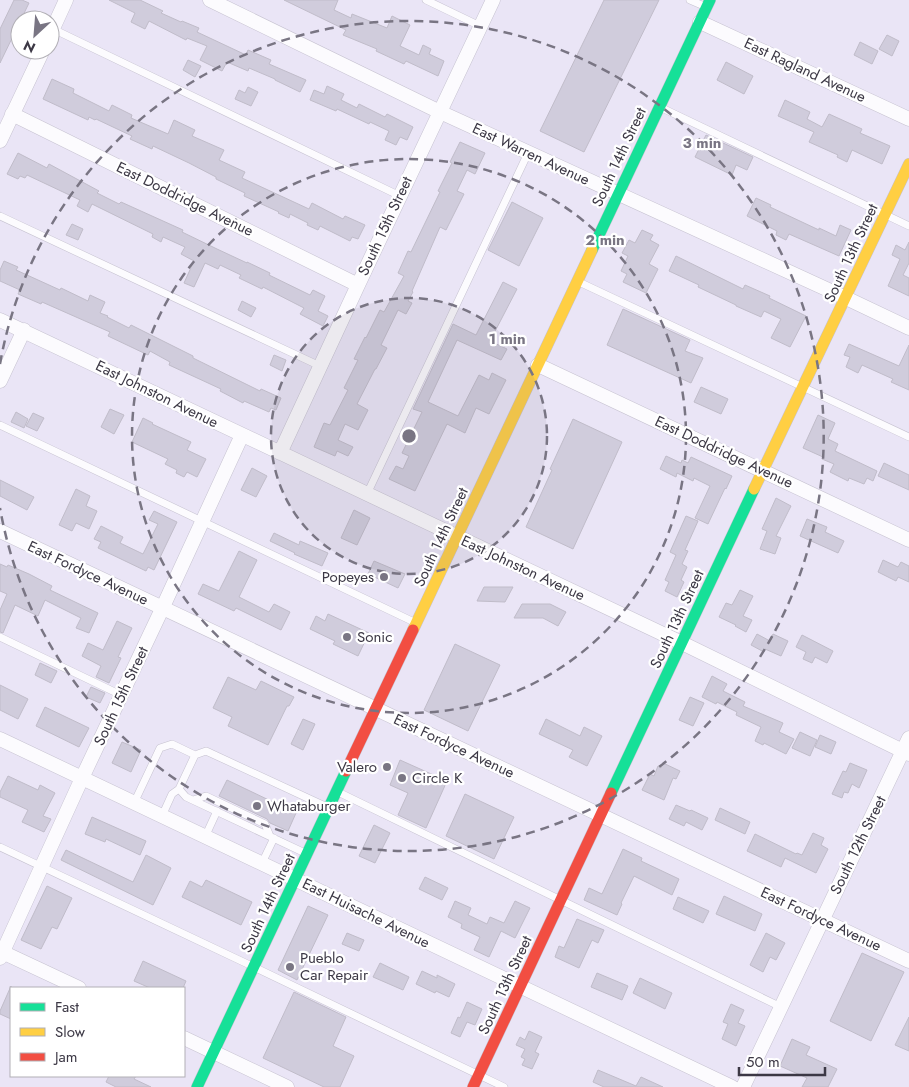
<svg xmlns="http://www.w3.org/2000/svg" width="909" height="1087" font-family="Jost,sans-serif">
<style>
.building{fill:#d0ccdc;stroke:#c0bcc9}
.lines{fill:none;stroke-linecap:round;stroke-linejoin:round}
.lane-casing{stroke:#c6c2d0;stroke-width:8}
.street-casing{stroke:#c6c2d0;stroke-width:15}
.fast-casing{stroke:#c6c2d0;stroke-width:12}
.slow-casing{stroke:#c6c2d0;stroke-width:12}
.jam-casing{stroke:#c6c2d0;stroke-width:12}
.lane{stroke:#fcfbfe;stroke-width:7}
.street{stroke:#fcfbfe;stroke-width:14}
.fast{stroke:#16e098;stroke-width:11}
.slow{stroke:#ffcf43;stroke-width:11}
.jam{stroke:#f24e42;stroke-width:11}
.ring{fill:none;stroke:#797583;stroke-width:2.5;stroke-dasharray:9 6}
.poi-dot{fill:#797583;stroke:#fff;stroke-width:2}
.labels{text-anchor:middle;stroke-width:4.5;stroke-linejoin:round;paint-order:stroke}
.street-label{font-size:15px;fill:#3c3845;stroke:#fff}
.poi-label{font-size:15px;fill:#3c3845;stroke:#fff;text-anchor:start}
.centre{fill:#797583;stroke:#fff;stroke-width:2.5}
.ring-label{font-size:15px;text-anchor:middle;font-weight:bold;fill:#797583;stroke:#fff;stroke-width:4.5;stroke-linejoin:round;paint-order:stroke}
</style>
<rect width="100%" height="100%" fill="#eae5f6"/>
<path class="building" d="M14 0H22L29 3 0 63V29Z
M109 0H140L163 11 161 13 181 22 182 21 199 28 197 32 246 55 248 50 271 60 269 64 306 80 300 92 275 80V79L249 68 248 71 227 62 222 71 200 60 207 46 187 38 186 40 149 21 145 29 131 22 135 13Z
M284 0H338L334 10 351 18 352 14 387 28 392 16 410 25 400 46 419 55 423 45 431 49 429 54 444 61 438 76 406 61 404 64 376 51 377 49 343 35 346 30Z
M604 0H659L584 152 540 131Z
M887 35 899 41 892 56 879 49Z
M860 42 878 51 872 64 854 55Z
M188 60 201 66 195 77 183 70Z
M726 62 753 76 744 94 717 80Z
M52 79 74 89 73 93 109 111 112 105 132 115 131 118 168 134 174 120 195 130 192 136 224 150 219 160 245 172 242 178 309 209 312 203 343 219 345 216 365 225 358 239 352 237 350 241 320 226 318 230 307 225 308 223 290 214 289 218 278 213 279 212 244 196 245 193 216 179V177L189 163 153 146 152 149 130 139 132 136 96 119 95 120 89 117 88 120 43 99Z
M327 86 344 94 341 100 357 108 359 104 385 117 387 114 413 127 407 140 400 137 396 145 385 140 389 131 370 122 369 124 337 109 336 111 310 100 314 90 324 94Z
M248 87 258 92 251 106 235 99 239 90 245 93Z
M785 100 810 112 807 119 822 127 829 114 862 129 860 133 890 146 882 164 852 150 847 162 837 157 838 155 809 142 814 132 778 116Z
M706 135 753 157 747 170 736 165 732 175 695 157Z
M460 142 485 153 475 174 467 170 457 191 464 194 446 230 440 227 412 291 413 292 408 301 412 303 406 314 398 310 381 345 387 348 376 369H375L357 404 368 410 358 430 345 424 338 440 353 447 348 456 337 451 335 456 314 447 324 423 330 425 348 390 344 388 358 360 354 359 365 337 366 338 380 310 384 312 404 276 398 273 408 251 411 252 440 192 438 191 452 163 450 162Z
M18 153 47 168 49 164 99 191 97 193 119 204 121 202 183 230 182 232 217 249 247 263V262L270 273 269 275 310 295 313 290 325 296 318 311 328 316 323 326 300 314 304 308 263 287 262 289 239 278 241 275 220 265 218 269 205 263 194 287 184 283 194 261 181 254 185 247 163 237 161 242 152 237 153 234 92 204 88 212 77 206 80 200 27 175 25 178 20 176 18 179 7 174Z
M756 198 771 205 770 207 819 230V228L836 236 840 225 851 230 839 256 789 234 786 240 776 235 777 231 747 216Z
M512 202 543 218 519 266 488 250Z
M72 224 83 229 78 240 66 235Z
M642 230 653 235 650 240 659 245 649 264 658 269 646 293 623 282 627 274 621 271 628 256 622 253 629 240 635 243Z
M909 242V263L903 275 909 278V296L888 286 900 259 892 255 896 245 905 250Z
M676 256 743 289 745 285 770 296 769 298 806 316 790 347 771 338 781 319 764 311 761 317 736 306V305L698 287 699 285 669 271Z
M4 261 18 267 16 270 60 290 61 288 88 301 90 295 105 302 100 313 108 316 107 317 129 328 131 325 193 356V358L260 391 261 389 281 398 276 410 271 408 269 412 244 401 243 403 220 391 221 389 169 365 170 362 150 351 148 355 108 336 110 332 42 302 41 304 18 294 20 290 0 281V270Z
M503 282 517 289 490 341 507 349 501 360 457 340 428 402 458 416 479 375 489 380 492 373 506 380 489 414 476 408 465 433 447 424 415 491 389 479 396 466 403 469 409 456 402 453 422 412 413 409 453 324 476 335Z
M242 301 256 308 251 317 238 310Z
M623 309 690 340 685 351 703 358 691 383 607 345Z
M849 344 899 366 909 345V390L891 382 893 379 862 365 858 373 846 367 850 357 844 355Z
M274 355 286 360 282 371 270 365Z
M701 387 728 399 721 414 694 402Z
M110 409 124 415 114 434 101 427Z
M16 412 28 419 24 428 11 422Z
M33 413 44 418 37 431 26 426Z
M818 415 835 423 828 439 838 444 835 451 877 471 873 481 867 478 864 484 849 478 848 481 830 472 834 464 822 459 823 457 803 448Z
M143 418 153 423 152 424 191 442 187 450 206 459 197 477 187 472 184 477 176 473 177 470 165 464 168 459 132 442Z
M573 419 622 442 573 549 526 527 552 470 550 469Z
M666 456 681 463 682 460 688 463 691 457 732 476 726 489 725 488 708 524 695 518 710 486 694 478 693 481 677 473 676 477 660 469Z
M884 463 909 475V490L878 476Z
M252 468 267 476 256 497 241 490Z
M0 480 34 497 27 510 0 496Z
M76 489 90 496 86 506 97 511 89 529 76 523 72 531 59 525Z
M776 498 791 506 776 536 781 538 775 554 760 549 767 531 762 529Z
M354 510 370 518 357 545 341 538Z
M154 511 177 522 154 570 148 567 146 571 98 548 101 542 94 539 101 526 123 537 120 543 143 554 158 524 149 520Z
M686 516 698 521 685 550 688 551 682 564 687 567 681 580 684 582 677 597 665 591 669 582 665 580 676 555 670 552Z
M807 519 827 527 825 532 844 541 838 553 800 536Z
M274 533 299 545 300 541 328 553 322 566 294 554 295 553 270 541Z
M239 551 257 560 239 597 269 612 274 604 290 612 281 630 236 608 234 611 198 594 203 584 219 591Z
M883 560 898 567 901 562 909 566V582L898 577 896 581 878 572Z
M374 561 405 574 398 588 368 574Z
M0 564 7 567 8 565 29 574 52 586 50 590 98 613 89 633 76 628 81 618 45 600 38 616 15 605 3 633 0 632V610L7 594 0 591Z
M484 587H513L505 602 477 601Z
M740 590 753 596 743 616 752 620 746 632 735 626 736 625 719 617 726 603 732 605Z
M522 604H550L566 612 558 626 543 618H514Z
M328 614 369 633 358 656 333 644 335 641 310 629 316 616 325 621Z
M117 621 132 628 118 657 121 658 109 683 96 677 101 666 82 656 88 643 103 650Z
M757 634 770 641 773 634 788 641 781 656 765 649 764 652 751 645Z
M802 635 833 651 827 663 815 657 812 663 803 659 806 652 796 647Z
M455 644 500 665 468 731 424 710Z
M40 663 57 671 51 683 35 675Z
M712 676 727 684 723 691 745 702 743 706 783 723 779 732 794 739 786 754 764 743 763 745 755 741 761 727 736 715 737 712 717 702 716 704 702 697Z
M228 677 256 690 261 681 294 697 289 706H287L268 745 228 726 232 717 213 708Z
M0 685 28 699 18 719 0 710Z
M91 687 105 693 100 703 86 697Z
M690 697 704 703 693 726 679 720Z
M45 707 89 728 79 747 36 726Z
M303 719 315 724 303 750 291 744Z
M546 719 580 736 584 727 602 736 587 766 569 757 573 750 539 734Z
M800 732 817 740 810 756 792 748Z
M820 735 836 742 831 754 815 747Z
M122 742 141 750 131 772 112 763Z
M400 760 447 781 426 828 398 815 408 793 390 785Z
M663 763 680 771 676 779 673 778 664 800 642 790 650 774 654 776 658 766 661 768Z
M850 763 867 770 859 788 852 784 848 793 844 792 842 798 832 794 843 771 846 772Z
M8 776 38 790 40 785 55 793 43 816 51 819 44 832 22 822 28 810 0 797V792Z
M227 780 296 813 288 831 270 823 267 819 219 796Z
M465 794 514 817 494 859 446 836Z
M676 805 690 811 691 810 708 818 702 830 686 822 684 826 669 819Z
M720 808 750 822 745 834 715 820Z
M92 817 146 841 140 855 106 839 105 842 85 834Z
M374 825 390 833 375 863 359 856Z
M813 833 824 838 821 845 828 849 816 873 785 858 781 867 747 851 755 834 796 854 797 853 802 855Z
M623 849 642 858 641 861 679 879 672 895 634 876 621 903 622 904 617 915 584 900 589 888 602 894Z
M66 850 133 882 146 855 171 868 153 905 61 860Z
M425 877 448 888 442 900 419 889Z
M206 880 252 902 241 925 182 897 190 881 202 887Z
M47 886 72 898 57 929 52 927 41 949 21 940Z
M724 896 762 914 755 931 716 914Z
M678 897 709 911 703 923 673 909Z
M455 901 471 908 468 915 487 924 490 917 504 923 515 901 530 908 515 938 501 931 489 957 474 950 480 937 461 928 462 924 448 917Z
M308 906 328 915 297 980 278 970Z
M577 919 604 930 598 943 592 940 579 968 555 957 559 946 564 948Z
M347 933 364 940 359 951 342 944Z
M766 933 785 943 776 960 770 957 763 972 750 965Z
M862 953 904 972 871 1041 830 1021Z
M143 961 186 981 183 988H150L134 981Z
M380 963 409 977 403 990 373 977Z
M422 971 437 978V975L455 984 449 997 436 991 435 993 416 984Z
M597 973 628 986 622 1000 591 987Z
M640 978 672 993 665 1009 633 993Z
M11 986V1019L0 1014V1011Z
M294 992 346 1017 333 1046 354 1056 340 1087H324L263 1058Z
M467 1002 482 1009 475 1025 467 1022 460 1037 451 1033 458 1017 460 1018Z
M731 1004 744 1010 738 1023 745 1026 736 1046 722 1039 728 1024 723 1022Z
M909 1017V1051L895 1045Z
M529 1031 542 1037 535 1052 539 1054 532 1069 522 1065 525 1059 521 1057 525 1049 516 1045 520 1037 525 1040Z
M792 1039 810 1047 806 1055 837 1069 828 1087H802L807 1078 780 1066Z
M598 1070 636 1086 641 1077 663 1087H604L593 1082Z
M109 1076H136L134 1079 151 1087H116L106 1082Z"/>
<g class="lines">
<defs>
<path id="lane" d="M426 0 480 26
M690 0 704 6
M53 29 400 196
M662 108 909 226
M0 216 320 366
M579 282 909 437
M0 425 414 622
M367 494 528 153
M0 637 121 695
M338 792 781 1007
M193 800 206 796 265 824 270 836
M134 803 160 748 172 744 195 755
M162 816 172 794 179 789
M205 837 217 811
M0 847 254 967 504 1087
M305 853 186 797 179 789 195 755 206 751 327 807
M262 863 274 838"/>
<path id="street" d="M210 0 440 112 846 298 909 328
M700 22 909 119
M50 35 66 0
M12 114 358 285
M0 141 43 50
M0 320 682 643 909 754
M538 365 909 540
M0 381 24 330
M280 453 358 285 493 0
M0 531 909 961
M0 739 732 1087
M0 951 79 988
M0 958 82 778 162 609 242 435
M184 1038 287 1087
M743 1087 909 738"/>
<path id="fast" d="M592 250 710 0
M611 793 754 489
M197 1087 346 771"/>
<path id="slow" d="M754 489 909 164
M413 630 592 250"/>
<path id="jam" d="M346 771 413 630
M473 1087 611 793"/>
</defs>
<use href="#lane" class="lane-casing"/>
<use href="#street" class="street-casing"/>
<use href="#fast" class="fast-casing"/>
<use href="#slow" class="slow-casing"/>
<use href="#jam" class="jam-casing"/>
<use href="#lane" class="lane"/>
<use href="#street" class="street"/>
<use href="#fast" class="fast"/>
<use href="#slow" class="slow"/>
<use href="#jam" class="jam"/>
</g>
<circle cx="409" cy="436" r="138" fill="#797583" fill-opacity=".12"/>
<g class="ring">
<circle cx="409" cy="436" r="138"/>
<circle cx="409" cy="436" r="277"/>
<path d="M0 364A415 415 0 1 1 0 508"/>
</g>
<g class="poi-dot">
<circle cx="384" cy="577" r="5"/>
<circle cx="347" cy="637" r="5"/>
<circle cx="387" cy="767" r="5"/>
<circle cx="402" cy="778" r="5"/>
<circle cx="257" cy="806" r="5"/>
<circle cx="290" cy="967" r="5"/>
</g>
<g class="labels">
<g class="street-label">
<text transform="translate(805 70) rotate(25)" y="5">East Ragland Avenue</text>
<text transform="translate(531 154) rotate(25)" y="5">East Warren Avenue</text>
<text transform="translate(619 157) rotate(-65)" y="5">South 14th Street</text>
<text transform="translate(185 199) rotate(26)" y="5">East Doddridge Avenue</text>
<text transform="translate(385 226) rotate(-65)" y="5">South 15th Street</text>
<text transform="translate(851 253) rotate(-65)" y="5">South 13th Street</text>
<text transform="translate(157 394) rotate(26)" y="5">East Johnston Avenue</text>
<text transform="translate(724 452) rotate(25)" y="5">East Doddridge Avenue</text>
<text transform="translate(441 537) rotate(-65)" y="5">South 14th Street</text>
<text transform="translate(523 568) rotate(25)" y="5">East Johnston Avenue</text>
<text transform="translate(88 573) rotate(25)" y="5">East Fordyce Avenue</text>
<text transform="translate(677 619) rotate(-65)" y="5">South 13th Street</text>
<text transform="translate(121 696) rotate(-65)" y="5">South 15th Street</text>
<text transform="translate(454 746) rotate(25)" y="5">East Fordyce Avenue</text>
<text transform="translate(858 845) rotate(-64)" y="5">South 12th Street</text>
<text transform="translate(268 903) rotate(-65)" y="5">South 14th Street</text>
<text transform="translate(366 913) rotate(26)" y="5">East Huisache Avenue</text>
<text transform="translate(821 919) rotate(25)" y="5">East Fordyce Avenue</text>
<text transform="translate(505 985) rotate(-65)" y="5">South 13th Street</text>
</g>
<g class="poi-label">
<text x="374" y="582" text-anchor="end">Popeyes</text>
<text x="357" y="642">Sonic</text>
<text x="377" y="772" text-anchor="end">Valero</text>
<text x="412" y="783">Circle K</text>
<text x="267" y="811">Whataburger</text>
<text x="300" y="963">Pueblo<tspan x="300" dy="17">Car Repair</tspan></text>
</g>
</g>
<circle cx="409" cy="436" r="8" class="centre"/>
<g class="ring-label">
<text x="702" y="148">3 min</text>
<text x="605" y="245">2 min</text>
<text x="507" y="344">1 min</text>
</g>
<rect x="10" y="987" width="175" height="90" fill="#ffffff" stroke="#b1afb5"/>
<rect x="20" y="1003" width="25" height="8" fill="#16e098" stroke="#b1afb5"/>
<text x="55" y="1012" font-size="15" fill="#3c3845">Fast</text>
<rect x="20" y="1028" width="25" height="8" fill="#ffcf43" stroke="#b1afb5"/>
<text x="55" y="1037" font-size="15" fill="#3c3845">Slow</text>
<rect x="20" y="1053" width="25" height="8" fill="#f24e42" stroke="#b1afb5"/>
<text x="55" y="1062" font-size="15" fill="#3c3845">Jam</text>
<g transform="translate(35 35) rotate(206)"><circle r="24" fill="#ffffff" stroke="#b1afb5"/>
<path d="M0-4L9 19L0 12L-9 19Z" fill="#797583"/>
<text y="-8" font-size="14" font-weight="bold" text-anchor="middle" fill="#3c3845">N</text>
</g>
<path d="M739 1067v8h86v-8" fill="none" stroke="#3c3845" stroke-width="2.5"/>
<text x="746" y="1067" font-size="15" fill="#3c3845" stroke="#ffffff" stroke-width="4" paint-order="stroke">50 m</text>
</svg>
